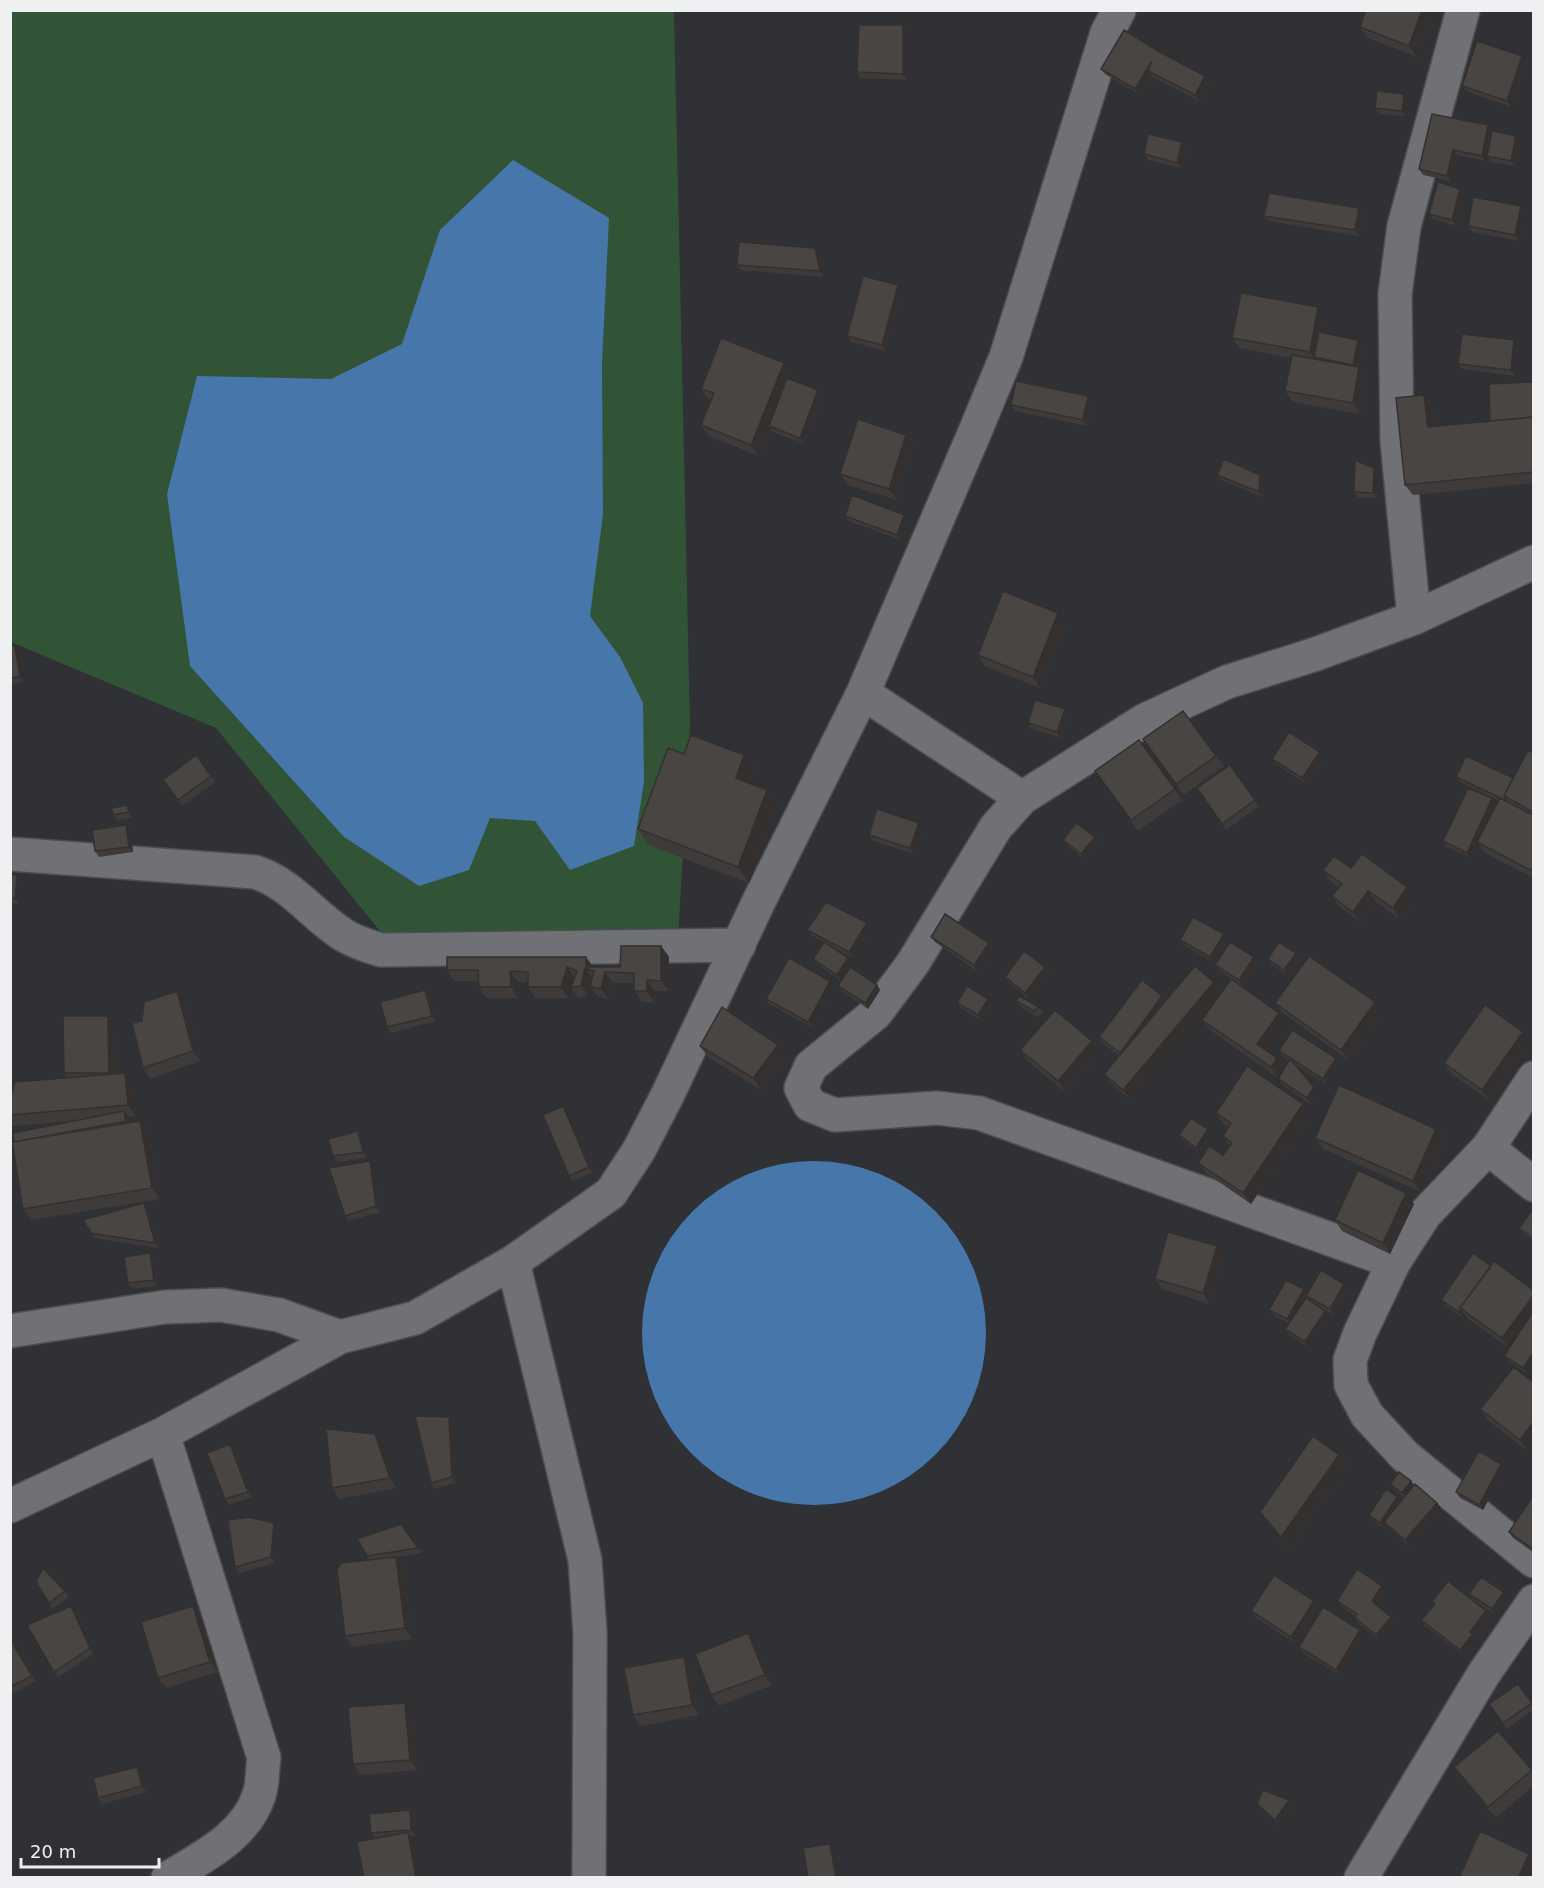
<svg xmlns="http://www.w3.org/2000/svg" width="1544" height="1888" font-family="'DejaVu Sans',sans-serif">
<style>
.green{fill:#315437}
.water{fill:#4676aa}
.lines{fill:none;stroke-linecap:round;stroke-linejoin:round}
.street-casing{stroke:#4c4d4f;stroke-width:36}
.street{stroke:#6f7175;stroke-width:33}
.wall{fill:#3f3b3a}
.shaded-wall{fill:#33302f}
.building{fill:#494543;stroke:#33302f;stroke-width:1.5}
</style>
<rect width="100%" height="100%" fill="#303135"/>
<path class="green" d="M10 11H674L690 725 678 939 392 946 216 728 11 642Z"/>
<path class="water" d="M513 160 609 218 602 364 603 514 590 616 620 657 643 703 644 782 634 846 570 870 535 821 490 818 469 870 419 886 344 837 190 666 167 494 197 376 331 379 402 344 440 230Z
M642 1333a172 172 0 1 1 344 0a172 172 0 1 1-344 0Z"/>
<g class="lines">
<defs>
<path id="street" d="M1414 618 1397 441 1395 294 1404 226 1463 10
M863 693 1022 798
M10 854 255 872C290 883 313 915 342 934 354 942 368 946 381 950L739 945
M1534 1078 1488 1148 1425 1214 1394 1262 1360 1333 1350 1360 1351 1385 1367 1415 1405 1456 1534 1561
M1488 1148 1534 1185
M513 1262 585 1560 590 1633 589 1878
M1394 1262 979 1113 937 1108 835 1115 810 1105 801 1088 811 1066 876 1013 913 963 996 827 1022 798 1145 720 1227 682 1313 655 1414 618 1534 562
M10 1331 165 1307 221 1305 279 1315 340 1337
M163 1434 264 1758C262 1770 263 1784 259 1795 246 1836 203 1857 168 1878
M10 1506 163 1434 340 1337 415 1318 513 1262 611 1193 639 1150 668 1094 759 901 863 693 974 434 1006 357 1107 33 1119 10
M1361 1878 1483 1675 1534 1601"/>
</defs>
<use href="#street" class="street-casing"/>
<use href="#street" class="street"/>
</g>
<path class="wall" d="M1366 10H1434L1417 57 1368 38 1360 27Z
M903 25 907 31V80L860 78 857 72Z
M1158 51 1205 76 1209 81 1199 101 1152 77 1151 75 1139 94 1105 74 1101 69Z
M1526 62 1511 107 1466 91 1462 86Z
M1404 94 1407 100 1405 116 1379 114 1375 108Z
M1488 125 1492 131 1485 161 1457 155 1451 181 1423 175 1419 169Z
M1516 136 1520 141 1515 166 1491 162 1487 156Z
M1186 148 1181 168 1148 160 1144 154Z
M1464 194 1456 226 1433 219 1429 214Z
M1521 206 1524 212 1519 241 1472 232 1468 226Z
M1359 208 1363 214 1359 236 1268 221 1264 216Z
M819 253 824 277 741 270 737 265Z
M898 285 902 291 886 351 851 342 847 336Z
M1326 318 1323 333 1358 340 1362 345 1358 366 1359 367 1367 378 1360 414 1293 402 1285 391 1291 358 1240 348 1232 338Z
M1518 345 1515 376 1462 369 1458 364Z
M784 363 791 374 789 378 818 390 822 395 804 443 772 432 770 428 759 456 709 436 701 425 711 400H709L701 389Z
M1533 382V483L1413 495 1405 485 1424 395 1432 406 1434 426 1490 421Z
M1088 396 1092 401 1087 426 1015 411 1011 405Z
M913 445 897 500 848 485 840 474Z
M1378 473 1377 498H1358L1354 492Z
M1217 475 1264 480 1263 497 1221 480Z
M845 516 908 521 901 540 849 521Z
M1058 613 1065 624 1040 688 985 666 978 655Z
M10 646 19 651 24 682 10 684Z
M1065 709 1068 715 1061 738 1032 729 1028 723Z
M1183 711 1224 766 1184 795 1143 739Z
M1139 740 1182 800 1138 831 1095 771Z
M1533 753V878L1485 853 1478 843 1471 858 1447 847 1443 841 1496 804 1487 824 1499 801 1460 782 1456 777 1513 778Z
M684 754 744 755 755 770 750 784 767 790 778 806 749 883 648 845 638 829Z
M196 755 215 782 182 806 163 780Z
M1324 757 1306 784 1276 764 1272 759Z
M1230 765 1259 806 1226 830 1197 788Z
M127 805 131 811 132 818 117 820 113 815Z
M126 825 130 831 133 852 99 857 95 851Z
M923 828 914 854 872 840 869 835Z
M1095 837 1099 843 1085 860 1067 845 1063 840Z
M1351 868 1415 898 1400 919 1376 902 1361 923 1340 907 1332 896 1339 888 1330 881 1323 870Z
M10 874 17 875 21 880 19 904 10 903Z
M871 929 853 958 811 935 807 930Z
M1224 934 1227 939 1214 962 1184 945 1180 940Z
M931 937 992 949 977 971 935 942Z
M661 946 669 957V991H655V1002H642L634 991V983H613L609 999 598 997 591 987 588 996 578 998 571 988 568 998H535L528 987V982H518V998H486L479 987V981H454L447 970V957L593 967H620Z
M1296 953 1300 958 1288 975 1272 965 1268 959Z
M1254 957 1258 963 1243 986 1219 970 1215 965Z
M848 958 852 963 841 981 817 964 813 959Z
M1045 967 1049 972 1029 999 1009 983 1005 977Z
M877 985 880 990 868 1009 842 991 838 986Z
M834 987 812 1027 769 1004 766 999Z
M1222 993 1286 1024 1267 1051 1277 1058 1284 1068 1289 1061 1283 1057 1279 1051 1336 1058 1340 1063 1327 1084 1294 1064 1318 1092 1310 1104 1282 1084 1278 1078 1210 1030 1202 1020 1219 996 1131 1100 1112 1084 1104 1074 1120 1056 1102 1043 1099 1037 1162 996 1166 1001Z
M429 995 436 1021 391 1033 387 1027Z
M988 999 992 1005 982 1021 961 1008 957 1003Z
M1016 1001 1039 1007 1043 1013 1038 1017 1020 1006Z
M185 1002 200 1061 150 1079 143 1068 142 1021Z
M1275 1003 1383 1013 1348 1060 1283 1013Z
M116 1026 117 1073 133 1084 136 1116 128 1117 129 1123 140 1121 148 1131 160 1199 31 1220 23 1209 74 1121 11 1126 10 1092 67 1078 64 1073Z
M1523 1032 1530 1043 1490 1101 1452 1074 1444 1063Z
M1092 1041 1099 1052 1065 1092 1028 1061 1020 1050Z
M700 1046 786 1056 760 1089 708 1057Z
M567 1112 593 1173 573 1181 569 1176Z
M1216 1113 1310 1115 1251 1204 1206 1173 1198 1163 1223 1155 1229 1146 1223 1136 1228 1127 1223 1124Z
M1436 1129 1444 1140 1421 1192 1323 1149 1315 1138Z
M1179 1135H1212L1199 1153 1183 1140Z
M361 1137 367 1158 337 1162 333 1156Z
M370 1161 374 1166 380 1212 349 1221 345 1216Z
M1414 1204 1390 1254 1342 1231 1335 1220Z
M148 1209 159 1248 94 1238 83 1220Z
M1533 1209V1241L1523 1234 1519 1228Z
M150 1253 154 1259 158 1286 132 1289 128 1283Z
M1224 1257 1210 1304 1162 1289 1155 1279Z
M1491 1266 1527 1374 1508 1361 1504 1356 1509 1348 1468 1319 1465 1315 1463 1318 1445 1305 1441 1300Z
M1344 1284 1348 1289 1334 1315 1316 1305 1329 1317 1308 1347 1289 1334 1285 1329 1289 1324 1273 1315 1269 1310 1307 1295Z
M1514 1367 1527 1451 1488 1420 1480 1409Z
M453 1422 456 1483 434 1489 431 1483Z
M230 1444 234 1450 252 1497 229 1505 225 1499Z
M382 1445 397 1488 339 1499 332 1488Z
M1339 1455 1347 1465 1289 1548 1260 1512Z
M1505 1469 1483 1510 1460 1498 1456 1492Z
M1411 1481 1414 1486 1437 1503 1441 1508 1409 1546 1386 1525 1384 1528 1373 1520 1369 1515 1401 1502 1404 1497 1394 1490 1390 1484Z
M1533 1496V1552L1513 1538 1509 1532Z
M401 1524 422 1553 396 1557 404 1568 412 1639 352 1647 345 1636 369 1560 367 1556Z
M278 1528 275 1563 239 1573 235 1567Z
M65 1591 69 1597 52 1609 49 1603Z
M1386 1591 1377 1605 1391 1617 1395 1622 1379 1640 1358 1623 1354 1617 1355 1616 1341 1606 1337 1601Z
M1469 1594 1508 1597 1496 1615 1473 1600Z
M1432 1601 1486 1611 1490 1617 1475 1636 1477 1639 1464 1655 1425 1626 1421 1620 1434 1605Z
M193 1606 201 1617 218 1672 166 1688 158 1678Z
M1318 1607 1295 1643 1255 1617 1251 1611Z
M75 1612 94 1654 58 1677 54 1672Z
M1364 1635 1340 1675 1303 1653 1299 1647Z
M10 1637 36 1681 10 1695Z
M756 1643 772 1685 719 1706 711 1695Z
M684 1657 691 1668 700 1715 640 1726 633 1715Z
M1518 1684 1533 1705V1710L1507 1729 1489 1704Z
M412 1714 417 1770 360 1775 353 1764Z
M1498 1731 1533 1772V1786L1496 1818 1462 1778 1454 1767Z
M141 1772 146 1792 102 1804 98 1798Z
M1289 1800 1292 1806 1279 1825 1261 1809 1257 1804Z
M410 1810 414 1816 415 1835 410 1836 415 1843 375 1839 371 1833Z"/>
<path class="shaded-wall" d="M1422 10H1434L1417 57 1409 46Z
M903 25 907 31V80L903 74Z
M1522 56 1526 62 1511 107 1507 101Z
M1152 61 1148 71 1151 75 1139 94 1135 89Z
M1205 76 1209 81 1199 101 1195 95Z
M1404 94 1407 100 1405 116 1402 111Z
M1488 125 1492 131 1485 161 1482 156Z
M1516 136 1520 141 1515 166 1511 161Z
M1182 142 1186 148 1181 168 1177 163Z
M1453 150 1457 155 1451 181 1447 176Z
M1460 189 1464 194 1456 226 1452 220Z
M1521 206 1524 212 1519 241 1515 235Z
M1359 208 1363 214 1359 236 1355 230Z
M815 248 819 253 824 277 820 271Z
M898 285 902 291 886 351 882 345Z
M1318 307 1326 318 1319 358 1314 357 1310 352Z
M1358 340 1362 345 1357 370 1353 365Z
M1514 340 1518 345 1515 376 1511 370Z
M784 363 791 374 770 427 769 426 770 428 759 456 751 445Z
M1359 367 1367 378 1360 414 1353 403Z
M818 390 822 395 804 443 800 438Z
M1424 395 1432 406 1435 437 1428 427Z
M1088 396 1092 401 1087 426 1083 420Z
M906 435 913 445 897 500 889 489Z
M1374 468 1378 473 1377 498 1373 493Z
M1260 475 1264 480 1263 497 1259 492Z
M904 515 908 521 901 540 897 535Z
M1058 613 1065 624 1040 688 1033 677Z
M15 646 19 651 24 682 20 677Z
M1065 709 1068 715 1061 738 1057 732Z
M1320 752 1324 757 1306 784 1302 778Z
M744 755 755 770 747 794 736 778Z
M767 790 778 806 749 883 738 867Z
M1492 798 1496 804 1471 858 1467 853Z
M127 805 131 811 132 818 129 812Z
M919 823 923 828 914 854 910 848Z
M126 825 130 831 133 852 129 847Z
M1095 837 1099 843 1085 860 1081 854Z
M17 875 21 880 19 904 15 898Z
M1407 887 1415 898 1400 919 1393 908Z
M1368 891 1376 902 1361 923 1353 912Z
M867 923 871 929 853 958 849 952Z
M1224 934 1227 939 1214 962 1210 957Z
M989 943 992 949 977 971 974 965Z
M661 946 669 957V991L661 981Z
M1296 953 1300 958 1288 975 1284 970Z
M586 957 594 968 586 967Z
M1254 957 1258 963 1243 986 1239 980Z
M848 958 852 963 841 981 837 975Z
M567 967 575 978 568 998 561 987Z
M1045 967 1049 972 1029 999 1025 993Z
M585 968 593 979 588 996 581 986Z
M510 971 518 982V998L511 987Z
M605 972 613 983 609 999 601 989Z
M647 980 655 991V1002L647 991Z
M830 981 834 987 812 1027 808 1022Z
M1214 982 1222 993 1131 1100 1123 1090Z
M877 985 880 990 868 1009 865 1003Z
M425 990 429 995 436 1021 432 1016Z
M177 991 185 1002 200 1061 193 1051Z
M1162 996 1166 1002 1124 1058 1120 1053Z
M988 999 992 1005 982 1021 978 1015Z
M1375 1002 1383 1013 1348 1060 1341 1050Z
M1279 1013 1286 1024 1265 1055 1257 1044Z
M108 1016 116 1026 117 1083 109 1073Z
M1523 1032 1530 1043 1490 1101 1482 1090Z
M1092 1041 1099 1052 1065 1092 1058 1081Z
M778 1045 786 1056 760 1089 753 1078Z
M1277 1058 1285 1069 1278 1078 1271 1067Z
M1336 1058 1340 1063 1327 1084 1323 1079Z
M125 1073 133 1084 136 1116 128 1105Z
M1314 1087 1318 1092 1310 1104 1307 1098Z
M1303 1104 1310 1115 1251 1204 1243 1193Z
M563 1106 567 1112 593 1173 589 1167Z
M124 1111 128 1117 130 1127 126 1121Z
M140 1121 148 1131 160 1199 152 1188Z
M1208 1129 1212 1135 1199 1153 1196 1148Z
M1436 1129 1444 1140 1421 1192 1413 1181Z
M358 1131 361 1137 367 1158 363 1152Z
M370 1161 374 1166 380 1212 376 1206Z
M1406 1193 1414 1204 1390 1254 1383 1243Z
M144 1203 148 1209 159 1248 155 1243Z
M1217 1246 1224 1257 1210 1304 1203 1293Z
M150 1253 154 1259 158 1286 154 1280Z
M1344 1284 1348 1289 1334 1315 1330 1309Z
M1304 1289 1308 1295 1291 1325 1287 1319Z
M1533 1296V1317L1510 1349 1502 1338Z
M1461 1310 1465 1315 1463 1318 1459 1312Z
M1325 1311 1329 1317 1308 1347 1305 1342Z
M1533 1353V1364L1527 1374 1523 1368Z
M449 1417 453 1422 456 1483 452 1477Z
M1533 1422V1443L1527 1451 1520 1440Z
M375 1434 382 1445 397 1488 390 1478Z
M230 1444 234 1450 252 1497 248 1492Z
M1339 1455 1347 1465 1289 1548 1281 1537Z
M1501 1464 1505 1469 1483 1510 1479 1505Z
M1411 1481 1415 1487 1406 1498 1402 1493Z
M1397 1497 1401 1502 1384 1522 1386 1525 1384 1528 1380 1523Z
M1437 1503 1441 1508 1409 1546 1405 1540Z
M274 1523 278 1528 275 1563 271 1557Z
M396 1557 404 1568 412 1639 405 1628Z
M1382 1586 1386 1591 1376 1607 1372 1601Z
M1504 1592 1508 1597 1496 1615 1492 1609Z
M1314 1601 1318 1607 1295 1643 1291 1637Z
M71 1606 75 1612 94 1654 90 1648Z
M193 1606 201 1617 218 1672 210 1662Z
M1486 1611 1490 1617 1475 1636 1477 1639 1464 1655 1460 1650 1470 1632Z
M1391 1617 1395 1622 1379 1640 1376 1635Z
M1360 1630 1364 1635 1340 1675 1336 1670Z
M748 1633 756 1643 772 1685 765 1675Z
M684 1657 691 1668 700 1715 692 1705Z
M405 1703 412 1714 417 1770 410 1760Z
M137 1767 141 1772 146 1792 142 1786Z
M1289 1800 1292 1806 1279 1825 1275 1820Z
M410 1810 414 1816 415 1835 411 1830Z
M408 1832 415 1843 422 1878H416Z
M830 1844 834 1849 839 1878H836Z
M1529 1854 1533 1861V1871L1530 1878H1518Z"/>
<path class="building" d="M1366 10H1422L1409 46 1360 27Z
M859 25H903V74L857 72Z
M1124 30 1158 51 1205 76 1195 95 1148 71 1152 61 1135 89 1101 69Z
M1477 41 1522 56 1507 101 1462 86Z
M1377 91 1404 94 1402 111 1375 108Z
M1432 114 1488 125 1482 156 1453 150 1447 176 1419 169Z
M1492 131 1516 136 1511 161 1487 156Z
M1148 134 1182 142 1177 163 1144 154Z
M1438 182 1460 189 1452 220 1429 214Z
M1269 193 1359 208 1355 230 1264 216Z
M1473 197 1521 206 1515 235 1468 226Z
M739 242 815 248 820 271 737 265Z
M863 276 898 285 882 345 847 336Z
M1241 293 1318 307 1310 352 1232 338Z
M1319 332 1358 340 1353 365 1314 357Z
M1462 334 1514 340 1511 370 1458 364Z
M721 338 784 363 751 445 701 425 714 393 701 389Z
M1292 355 1359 367 1353 403 1285 391Z
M787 378 818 390 800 438 769 426Z
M1016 381 1088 396 1083 420 1011 405Z
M1533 382V417L1490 421 1489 384Z
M1424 395 1428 427 1533 417V472L1405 485 1396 398Z
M858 419 906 435 889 489 840 474Z
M1224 459 1260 475 1259 492 1217 475Z
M1355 460 1374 468 1373 493 1354 492Z
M852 495 904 515 897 535 845 516Z
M1003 591 1058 613 1033 677 978 655Z
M10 646H15L20 677 10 678Z
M1035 700 1065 709 1057 732 1028 723Z
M1183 711 1216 756 1176 784 1143 739Z
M1289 732 1320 752 1302 778 1272 759Z
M691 735 744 755 736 778 767 790 738 867 638 829 668 748 684 754Z
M1139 740 1175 789 1131 820 1095 771Z
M1528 750 1533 753V812L1504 796Z
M196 755 211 776 178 800 163 780Z
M1466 756 1513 778 1504 796 1507 801 1456 777Z
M1230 765 1255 800 1222 824 1197 788Z
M1468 788 1492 798 1467 853 1443 841Z
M1500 798 1533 815V868L1532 871 1477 842Z
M127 805 129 812 113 815 112 808Z
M877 809 919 823 910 848 869 835Z
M1076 823 1095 837 1081 854 1063 840Z
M126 825 129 847 95 851 92 830Z
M1362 854 1407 887 1393 908 1368 891 1353 912 1332 896 1342 884 1323 870 1334 856 1351 868Z
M10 874 17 875 15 898H10Z
M826 902 867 923 849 952 807 930Z
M945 914 989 943 974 965 931 937Z
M1193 917 1224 934 1210 957 1180 940Z
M824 942 848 958 837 975 813 959Z
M1230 942 1254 957 1239 980 1215 965Z
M1279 942 1296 953 1284 970 1268 959Z
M621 946H661V981L647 980V991H634V973L605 972 601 989 590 986 594 971 585 968 581 986 571 987 577 971 567 967 561 987H528V972L510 971 511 987H479L478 970H447V957H586V967H620Z
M1024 951 1045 967 1025 993 1005 977Z
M1309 956 1375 1002 1341 1050 1275 1003Z
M789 958 830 981 808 1022 766 999Z
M1195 966 1214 982 1123 1090 1104 1074Z
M850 967 877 985 865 1003 838 986Z
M1231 979 1279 1013 1257 1044 1277 1058 1271 1067 1202 1020Z
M1142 980 1162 996 1120 1053 1099 1037Z
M967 986 988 999 978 1015 957 1003Z
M425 990 432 1016 387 1027 380 1002Z
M177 991 193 1051 143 1068 132 1023 142 1021 144 1002Z
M1019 996 1039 1007 1034 1011 1016 1001Z
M1485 1005 1523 1032 1482 1090 1444 1063Z
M722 1007 778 1045 753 1078 700 1046Z
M1055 1010 1092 1041 1058 1081 1020 1050Z
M63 1016H108L109 1073H64Z
M1292 1030 1336 1058 1323 1079 1279 1051Z
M1290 1059 1314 1087 1307 1098 1278 1079Z
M1247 1066 1303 1104 1243 1193 1198 1163 1209 1146 1223 1155 1232 1143 1223 1136 1231 1123 1216 1113Z
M125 1073 128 1105 10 1115V1092H12L15 1082Z
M1339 1085 1436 1129 1413 1181 1315 1138Z
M563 1106 589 1167 569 1176 543 1115Z
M124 1111 126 1121 14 1142 13 1133Z
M1191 1118 1208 1129 1196 1148 1179 1135Z
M140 1121 152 1188 23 1209 12 1142Z
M358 1131 363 1152 333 1156 328 1139Z
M370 1161 376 1206 345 1216 329 1168Z
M1358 1170 1406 1193 1383 1243 1335 1220Z
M144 1203 155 1243 91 1233 83 1220Z
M1533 1209V1239L1519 1228Z
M1168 1232 1217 1246 1203 1293 1155 1279Z
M150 1253 154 1280 128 1283 124 1257Z
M1473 1253 1491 1266 1460 1308 1461 1309 1459 1312 1441 1300Z
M1494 1261 1533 1290V1296L1502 1338 1460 1308Z
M1321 1270 1344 1284 1330 1309 1306 1296Z
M1286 1280 1304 1289 1287 1319 1269 1310Z
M1306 1298 1325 1311 1305 1342 1285 1329Z
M1532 1313 1533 1314V1353L1523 1368 1504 1356Z
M1514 1367 1533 1382V1422L1520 1440 1480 1409Z
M415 1416 449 1417 452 1477 431 1483Z
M326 1429 375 1434 390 1478 332 1488Z
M1313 1436 1339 1455 1281 1537 1260 1512Z
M230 1444 248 1492 225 1499 207 1453Z
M1479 1451 1501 1464 1479 1505 1456 1492Z
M1399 1472 1411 1481 1402 1493 1390 1484Z
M1415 1484 1437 1503 1405 1540 1384 1522Z
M1386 1489 1397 1497 1380 1523 1369 1515Z
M1533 1496V1549L1509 1532Z
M249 1517 274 1523 271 1557 235 1567 228 1520Z
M401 1524 418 1548 367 1556 357 1539Z
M396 1557 405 1628 345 1636 337 1569 341 1563Z
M43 1568 65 1591 49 1603 36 1582Z
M1357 1569 1382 1586 1372 1601 1391 1617 1376 1635 1354 1617 1357 1614 1337 1601Z
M1274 1575 1314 1601 1291 1637 1251 1611Z
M1481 1577 1504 1592 1492 1609 1469 1594Z
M1448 1581 1486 1611 1470 1632 1473 1634 1460 1650 1421 1620 1435 1604 1432 1601Z
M71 1606 90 1648 54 1672 27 1625Z
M193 1606 210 1662 158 1678 141 1622Z
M1323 1607 1360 1630 1336 1670 1299 1647Z
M748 1633 765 1675 711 1695 695 1654Z
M10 1639 32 1676 10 1687Z
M684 1657 692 1705 633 1715 624 1668Z
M1518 1684 1532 1703 1503 1723 1489 1704Z
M405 1703 410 1760 353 1764 348 1707Z
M1498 1731 1532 1770 1488 1807 1454 1767Z
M137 1767 142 1786 98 1798 93 1778Z
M1263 1790 1289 1800 1275 1820 1257 1804Z
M410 1810 411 1830 371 1833 369 1814Z
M1480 1831 1529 1854 1518 1878H1459Z
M408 1832 416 1878H364L357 1842Z
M830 1844 836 1878H808L803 1848Z"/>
<rect width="1544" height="1888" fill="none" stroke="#eff0f2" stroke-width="24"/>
<path d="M21 1858v9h138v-9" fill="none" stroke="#eff0f2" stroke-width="3"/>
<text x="30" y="1858" font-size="18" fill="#eff0f2" stroke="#303135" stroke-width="4.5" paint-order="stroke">20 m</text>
</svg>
